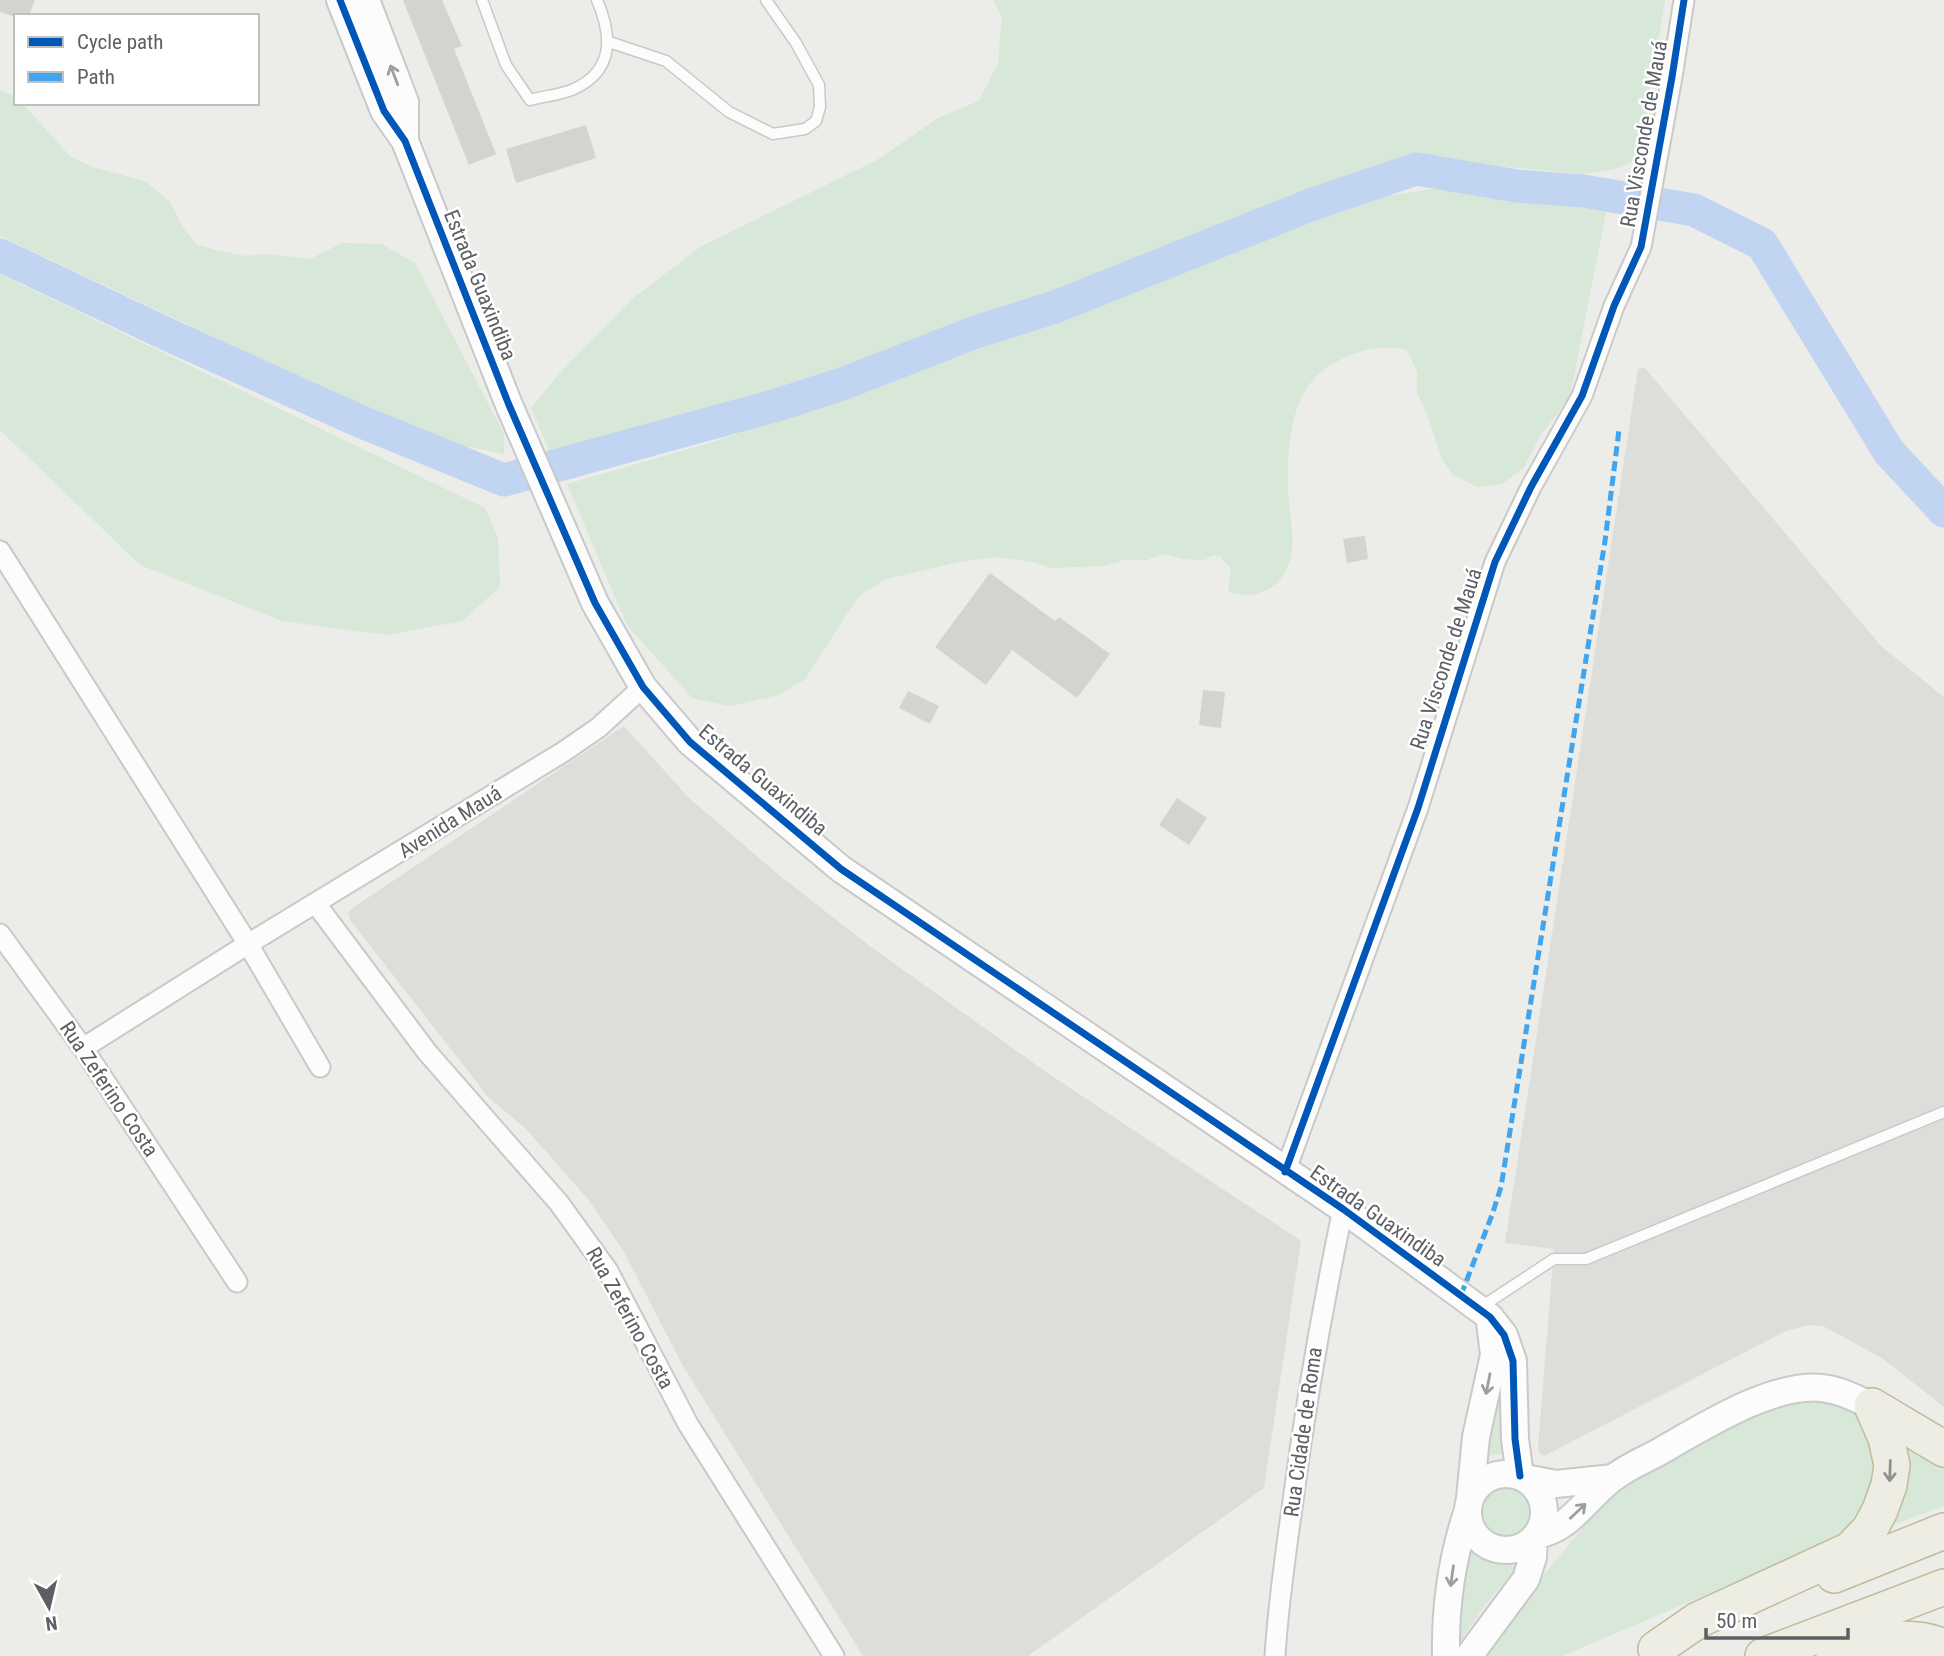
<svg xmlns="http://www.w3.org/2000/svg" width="1944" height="1656" font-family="'Roboto Condensed',sans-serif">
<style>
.industrial{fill:#ddddd9}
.green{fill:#d7e7d8}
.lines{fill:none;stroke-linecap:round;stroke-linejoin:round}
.river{stroke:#c1d4f2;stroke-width:33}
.building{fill:#d3d3d0}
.lane-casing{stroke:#c9c9ca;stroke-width:13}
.street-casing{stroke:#c9c9ca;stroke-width:23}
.secondary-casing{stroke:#c8c9c8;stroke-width:30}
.highway-casing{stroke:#c0bb99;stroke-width:38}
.lane{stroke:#fcfcfc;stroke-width:10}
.street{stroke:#fcfcfc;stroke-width:19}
.secondary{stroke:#fcfcfc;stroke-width:26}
.highway{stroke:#eeede3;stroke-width:35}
.quiet{stroke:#40a5ee;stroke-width:5;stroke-dasharray:10 5;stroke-linecap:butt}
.cycleway-casing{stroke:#fff;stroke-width:11}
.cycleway{stroke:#0057b8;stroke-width:7}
.oneway{stroke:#9d9ea1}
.oneway2{stroke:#909190}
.labels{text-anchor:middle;stroke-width:5;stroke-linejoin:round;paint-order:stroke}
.street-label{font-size:21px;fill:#5d5f64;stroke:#fff}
</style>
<rect width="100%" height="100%" fill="#ecece8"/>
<path class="industrial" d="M1644 367 1881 646 1944 697V1407L1882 1358 1823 1326 1809 1325 1786 1331 1544 1456 1539 1452 1538 1447 1554 1249 1505 1243 1638 369Z
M624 726 689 798 779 875 871 947 1046 1072 1301 1241 1264 1488 1028 1656H863L683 1366 624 1252 588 1199 525 1128 489 1098 350 920 348 913 354 907Z"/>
<path class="green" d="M993 0H1665L1639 159 1614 169 1581 174 1444 161 1353 183 1057 293 756 396 550 452 531 408 558 375 632 299 700 247 877 160 940 117 979 101 998 63 1002 17Z
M0 89 16 98V103H22L70 156 92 167 145 181 170 202 184 229 196 244 215 250 246 256 268 254 310 259 342 243 381 244 415 263 504 434V454L470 447 449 448 0 236Z
M1453 186 1606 212 1570 397 1541 435 1524 467 1502 484 1477 487 1453 475 1442 459 1427 414 1417 393V372L1407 350C1381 345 1363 349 1340 360 1292 381 1287 438 1288 485 1288 506 1294 527 1292 549 1288 584 1262 602 1228 592L1231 569 1220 556 1212 555 1205 560 1182 559 1164 554 1147 560H1124L1104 566 1052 568 1032 562 995 557 959 562 886 579 858 597 805 679 779 695 730 706 692 698 627 625 567 484 713 442 993 344 1373 198Z
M0 274 485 508 498 538 500 587 462 621 387 635 282 621 140 565 0 430Z
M1500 1349 1505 1396 1500 1428 1508 1455 1496 1454 1482 1459Z
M1787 1399 1824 1401 1853 1412 1870 1437 1876 1471 1868 1502 1847 1530 1825 1544 1562 1656H1480L1482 1650 1613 1491 1738 1421Z
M1895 1441 1944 1459V1506L1880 1530Z
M1476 1511a31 31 0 1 1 62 0a31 31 0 1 1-62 0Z
M1465 1541C1479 1560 1495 1567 1519 1564L1485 1605 1455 1650Z"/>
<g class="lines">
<path class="river" d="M0 255 173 337 357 420 504 480 777 405 845 383 973 333 1055 307 1313 204 1416 169 1517 186 1583 191 1694 210 1762 244 1889 452 1944 511"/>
</g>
<path class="building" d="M0 0H35L29 16H12L0 12Z
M403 0H442L462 46 454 49 496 154 469 165Z
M586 125 596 158 516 183 506 149Z
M1365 536 1368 559 1347 563 1343 539Z
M990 573 1055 621 1059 617 1110 654 1077 698 1012 650 986 685 935 647Z
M1203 690 1225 692 1221 728 1199 725Z
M908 691 939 706 930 724 899 708Z
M1177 798 1207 818 1189 845 1159 825Z"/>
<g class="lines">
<defs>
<path id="lane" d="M482 0 506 65 530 100C544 96 561 95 574 89 615 70 612 35 597 0
M609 42 666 61 729 112 773 134 805 129 816 121 820 107 819 85 796 43 766 0
M1481 1307 1554 1259H1586L1944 1112"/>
<path id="street" d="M0 551 248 944 320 1067
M316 904 427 1052 559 1203 608 1271 688 1424 834 1656
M0 934 83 1048 237 1282
M83 1048 248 944 563 752 598 728 643 687
M1285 1172 1418 808 1495 562 1531 487 1582 396 1614 306 1641 247 1672 77 1684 0
M1275 1656C1278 1606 1285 1557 1292 1508 1305 1408 1322 1309 1343 1209"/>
<path id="secondary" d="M340 0 384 111 405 141 509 405 595 603 643 687 690 742 841 869 1343 1209 1490 1317 1504 1335 1513 1361 1515 1439 1520 1476
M366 0 405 102V141
M1468 1512a38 38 0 1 1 76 0a38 38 0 1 1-76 0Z
M1525 1478 1556 1484 1613 1478
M1470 1498 1476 1437 1494 1355 1490 1322
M1537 1535C1571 1529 1587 1497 1613 1478 1627 1467 1644 1460 1659 1452 1703 1427 1771 1383 1822 1388 1840 1390 1855 1398 1872 1406
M1446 1656C1445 1607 1452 1557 1468 1510
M1469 1656 1526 1579 1533 1557 1534 1539"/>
<path id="highway" d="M1872 1406 1944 1449
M1834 1575 1944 1531
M1656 1649 1698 1620 1850 1550 1870 1529 1880 1510 1889 1485 1892 1465 1886 1438 1872 1406
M1763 1656 1944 1587
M1834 1656C1869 1641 1909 1632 1944 1647"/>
</defs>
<use href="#lane" class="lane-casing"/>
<use href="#street" class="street-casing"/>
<use href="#secondary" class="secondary-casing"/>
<use href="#highway" class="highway-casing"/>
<use href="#lane" class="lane"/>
<use href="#street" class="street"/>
<use href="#secondary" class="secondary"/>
<use href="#highway" class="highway"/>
<path class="quiet" d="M1461 1295 1492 1215 1501 1187 1605 541 1619 430"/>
<defs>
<path id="cycleway" d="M340 0 384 111 405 141 509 405 595 603 643 687 690 742 841 869 1343 1209 1490 1317 1504 1335 1513 1361 1515 1439 1520 1476
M1285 1172 1418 808 1495 562 1531 487 1582 396 1614 306 1641 247 1672 77 1684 0"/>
</defs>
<use href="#cycleway" class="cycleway-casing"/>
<use href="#cycleway" class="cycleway"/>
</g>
<defs><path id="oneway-shaft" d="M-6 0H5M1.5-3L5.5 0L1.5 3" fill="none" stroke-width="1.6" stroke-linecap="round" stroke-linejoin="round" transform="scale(1.75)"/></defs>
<g class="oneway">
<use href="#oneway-shaft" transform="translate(394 75) rotate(-111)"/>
<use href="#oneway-shaft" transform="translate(1488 1384) rotate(101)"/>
<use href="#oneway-shaft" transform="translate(1578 1511) rotate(-43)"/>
<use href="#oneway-shaft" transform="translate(1452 1576) rotate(98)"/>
</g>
<use class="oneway2" href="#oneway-shaft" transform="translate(1890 1471) rotate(92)"/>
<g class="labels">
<g class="street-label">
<text transform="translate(1644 134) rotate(-80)" y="7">Rua Visconde de Mauá</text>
<text transform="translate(480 285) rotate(68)" y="7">Estrada Guaxindiba</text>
<text transform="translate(1446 659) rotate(-72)" y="7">Rua Visconde de Mauá</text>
<text transform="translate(763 780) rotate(40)" y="7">Estrada Guaxindiba</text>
<text transform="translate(450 822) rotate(-32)" y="7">Avenida Mauá</text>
<text transform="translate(109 1089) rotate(56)" y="7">Rua Zeferino Costa</text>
<text transform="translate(1378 1216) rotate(35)" y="7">Estrada Guaxindiba</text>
<text transform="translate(630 1318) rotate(61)" y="7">Rua Zeferino Costa</text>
<text transform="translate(1303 1432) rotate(-82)" y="7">Rua Cidade de Roma</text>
</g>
</g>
<rect x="14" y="14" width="245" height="91" fill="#ffffff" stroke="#bebfc1" stroke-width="2"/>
<rect x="28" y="37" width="35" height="10" fill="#0057b8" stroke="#bebfc1" stroke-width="2"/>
<text x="77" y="49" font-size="21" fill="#5d5f64">Cycle path</text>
<rect x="28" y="72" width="35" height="10" fill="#40a5ee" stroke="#bebfc1" stroke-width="2"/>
<text x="77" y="84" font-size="21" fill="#5d5f64">Path</text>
<g transform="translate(49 1607) rotate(172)" stroke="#ffffff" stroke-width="5" paint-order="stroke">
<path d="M0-5L12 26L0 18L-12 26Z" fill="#5d5f64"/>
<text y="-10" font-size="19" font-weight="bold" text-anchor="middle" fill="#5d5f64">N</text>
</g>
<path d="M1706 1628v10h142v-10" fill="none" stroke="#5d5f64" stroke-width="3.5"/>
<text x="1716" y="1628" font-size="21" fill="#5d5f64" stroke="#ffffff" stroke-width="5" paint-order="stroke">50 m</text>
</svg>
